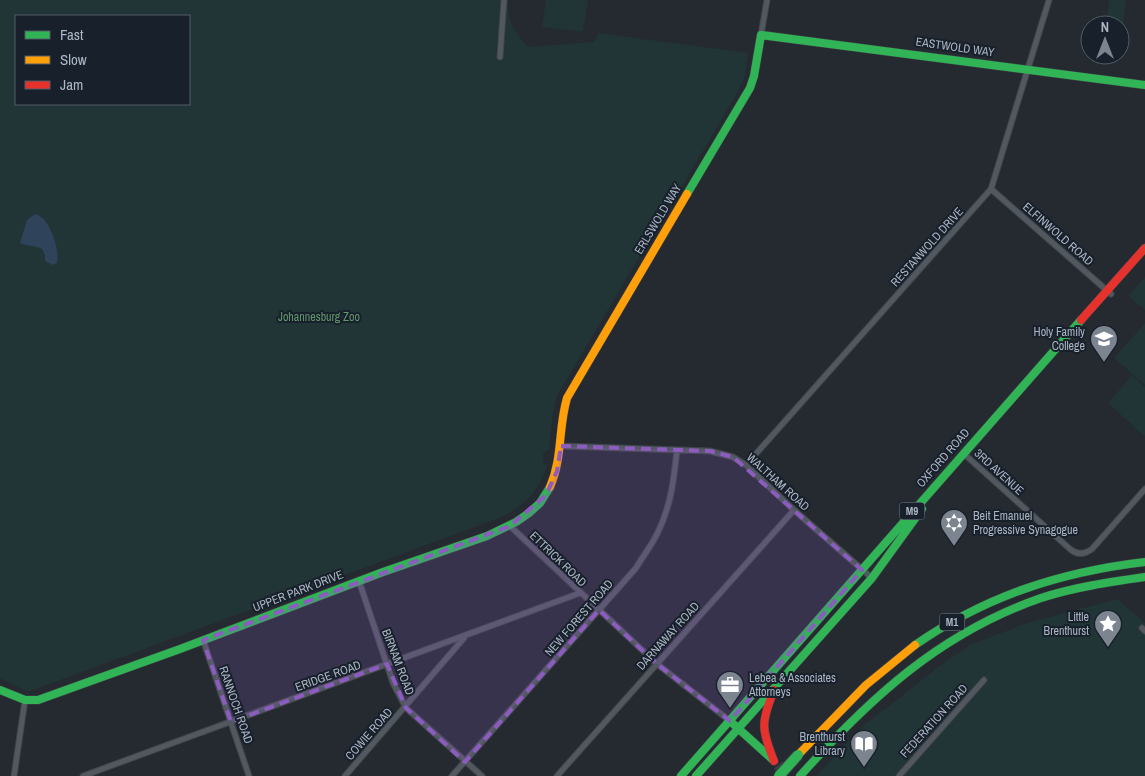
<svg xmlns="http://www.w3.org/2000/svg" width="1145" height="776" font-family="'Archivo Narrow',sans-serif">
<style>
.green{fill:#213436;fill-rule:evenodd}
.water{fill:#2f435a}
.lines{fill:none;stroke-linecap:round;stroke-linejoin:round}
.highway-tunnel{stroke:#383f46;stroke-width:10;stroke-dasharray:10 5;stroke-linecap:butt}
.street-casing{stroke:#404449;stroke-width:7}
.fast-casing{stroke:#404449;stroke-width:9}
.slow-casing{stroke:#404449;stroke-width:9}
.jam-casing{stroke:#404449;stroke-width:9}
.street{stroke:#525860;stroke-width:5}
.fast{stroke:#30b455;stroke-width:8}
.slow{stroke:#ff9f0a;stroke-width:8}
.jam{stroke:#e5322d;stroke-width:8}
.fast-bridge-casing{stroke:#40454d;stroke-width:12;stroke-linecap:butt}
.fast-bridge{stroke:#30b455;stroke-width:10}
.marked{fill:#8c5cc1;fill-opacity:0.2;stroke:#8c5cc1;stroke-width:4;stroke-dasharray:10 6;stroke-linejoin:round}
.labels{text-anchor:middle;stroke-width:4;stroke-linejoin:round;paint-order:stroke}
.shield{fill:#17202b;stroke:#7f8896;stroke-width:1}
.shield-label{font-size:11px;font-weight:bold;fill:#abb5c4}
.street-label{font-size:12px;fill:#abb5c4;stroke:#17202b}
.park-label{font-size:12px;fill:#62956c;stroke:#17202b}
.poi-label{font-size:12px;fill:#abb5c4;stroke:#17202b;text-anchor:end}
</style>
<rect width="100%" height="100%" fill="#242a30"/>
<path class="green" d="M0 0H508C507 23 514 30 528 47L594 42 598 33 748 53 745 76 740 88 679 192 675 191 671 197 673 200 557 396 553 413 549 450 543 453V461L547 466C539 491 525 505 502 517L28 692 0 678ZM16 16H189V104H16Z
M546 0H588L583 32 542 27Z
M1109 0H1126L1123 27 1120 25 1106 23Z
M1145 277V310L1128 296Z
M1145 323V385L1114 358Z
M1132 375 1145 387V435L1144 436 1108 403Z
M1117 599 1145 623V776H816L864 725 944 663 970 645 1027 623Z"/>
<path class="water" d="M35 214C50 217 60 250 57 263L53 265 45 261V255L42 249C34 245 27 246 20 243L27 220Z"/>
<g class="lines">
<path class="highway-tunnel" d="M778 765 787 776"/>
<defs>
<path id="street" d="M761 35 767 0
M500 57 504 0
M991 189 1111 294
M561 446 710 451 733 457 746 465 794 510 872 578
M963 453 1070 549C1077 555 1084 555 1092 549L1145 489
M746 465 991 189 1049 0
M510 526 657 664 730 721
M359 581 393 683 406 708 482 776
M1142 628 1145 631
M203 640 249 776
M14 776 25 700
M83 776 580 593
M345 776 464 638
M452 776 636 568C643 556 652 545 658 532 671 506 674 478 677 450
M557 776 794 510
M899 776 984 680"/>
<path id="fast" d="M687 194 750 88 754 76 761 35 1145 85
M915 645C986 596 1060 572 1145 562
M0 690 25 700H38L180 649 383 572 487 536 516 522 529 513 540 503 550 487
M730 721 772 759
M681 776 1081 320
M696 776 872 578 922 509
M800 776C870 698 940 633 1041 598 1075 587 1110 582 1145 577"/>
<path id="slow" d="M550 487C563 457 558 428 567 398L687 194
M798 755 866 685 915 645"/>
<path id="jam" d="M1081 320 1145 248
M774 690C761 722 761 729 774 761"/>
</defs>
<use href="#street" class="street-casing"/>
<use href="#fast" class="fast-casing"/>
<use href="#slow" class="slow-casing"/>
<use href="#jam" class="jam-casing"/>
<use href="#street" class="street"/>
<use href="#fast" class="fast"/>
<use href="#slow" class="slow"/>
<use href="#jam" class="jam"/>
<defs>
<path id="fast-bridge" d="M779 776 798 755"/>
</defs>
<use href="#fast-bridge" class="fast-bridge-casing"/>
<use href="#fast-bridge" class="fast-bridge"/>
</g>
<path class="marked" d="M561 446 710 451 733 457 862 570 730 721 657 664 599 610 465 762 406 708 387 664 231 722 203 640 510 526 546 495 557 471Z"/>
<defs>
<symbol id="school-pin" viewBox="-11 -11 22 30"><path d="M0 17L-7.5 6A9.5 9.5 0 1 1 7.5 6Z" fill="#7c8490" stroke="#17202b"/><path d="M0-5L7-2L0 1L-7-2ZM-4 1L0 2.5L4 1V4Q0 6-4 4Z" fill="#fff"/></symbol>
<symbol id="synagogue-pin" viewBox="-11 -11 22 30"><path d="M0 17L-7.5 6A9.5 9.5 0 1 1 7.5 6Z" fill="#7c8490" stroke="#17202b"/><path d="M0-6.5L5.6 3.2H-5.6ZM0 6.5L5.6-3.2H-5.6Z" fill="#fff"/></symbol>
<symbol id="sight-pin" viewBox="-11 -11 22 30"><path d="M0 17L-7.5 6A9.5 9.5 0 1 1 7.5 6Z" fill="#7c8490" stroke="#17202b"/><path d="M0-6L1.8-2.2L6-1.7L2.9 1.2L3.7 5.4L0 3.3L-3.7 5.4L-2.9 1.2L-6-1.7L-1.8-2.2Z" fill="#fff"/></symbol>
<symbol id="office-pin" viewBox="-11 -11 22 30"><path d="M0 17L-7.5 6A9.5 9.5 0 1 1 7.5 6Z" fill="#7c8490" stroke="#17202b"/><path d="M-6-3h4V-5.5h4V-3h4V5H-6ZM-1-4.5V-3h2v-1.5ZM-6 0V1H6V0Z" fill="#fff"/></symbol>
<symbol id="library-pin" viewBox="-11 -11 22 30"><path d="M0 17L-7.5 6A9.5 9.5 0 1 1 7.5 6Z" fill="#7c8490" stroke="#17202b"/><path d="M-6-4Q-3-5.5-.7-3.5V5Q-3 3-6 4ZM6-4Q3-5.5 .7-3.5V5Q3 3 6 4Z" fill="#fff"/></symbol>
</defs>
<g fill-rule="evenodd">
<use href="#school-pin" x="1088" y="323" width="32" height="43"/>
<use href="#synagogue-pin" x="938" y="507" width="32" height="43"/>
<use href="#sight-pin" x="1092" y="608" width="32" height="43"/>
<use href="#office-pin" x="714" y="669" width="32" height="43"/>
<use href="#library-pin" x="848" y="728" width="32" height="43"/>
</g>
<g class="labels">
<g class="shield">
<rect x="899.5" y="502.5" width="25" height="17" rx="4"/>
<rect x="939.5" y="613.5" width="25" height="17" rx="4"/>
</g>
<g class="shield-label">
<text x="912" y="515">M9</text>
<text x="952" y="626">M1</text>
</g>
<g class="street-label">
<text transform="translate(955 47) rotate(8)" y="4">EASTWOLD WAY</text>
<text transform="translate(658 219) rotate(-59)" y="4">ERLSWOLD WAY</text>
<text transform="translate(1058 234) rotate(41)" y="4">ELFINWOLD ROAD</text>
<text transform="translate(927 247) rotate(-48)" y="4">RESTANWOLD DRIVE</text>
<text transform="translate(943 458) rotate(-49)" y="4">OXFORD ROAD</text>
<text transform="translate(999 472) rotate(42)" y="4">3RD AVENUE</text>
<text transform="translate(778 482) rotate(42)" y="4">WALTHAM ROAD</text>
<text transform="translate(558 559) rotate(44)" y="4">ETTRICK ROAD</text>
<text transform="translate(298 591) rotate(-21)" y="4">UPPER PARK DRIVE</text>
<text transform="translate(579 618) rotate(-49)" y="4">NEW FOREST ROAD</text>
<text transform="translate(668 636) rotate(-48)" y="4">DARNAWAY ROAD</text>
<text transform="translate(398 662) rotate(69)" y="4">BIRNAM ROAD</text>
<text transform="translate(328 676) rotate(-20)" y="4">ERIDGE ROAD</text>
<text transform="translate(236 705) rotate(71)" y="4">RANNOCH ROAD</text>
<text transform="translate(934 721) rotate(-48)" y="4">FEDERATION ROAD</text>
<text transform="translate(369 734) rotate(-49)" y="4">COWIE ROAD</text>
</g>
<g class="park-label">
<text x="319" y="321">Johannesburg Zoo</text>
</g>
<g class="poi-label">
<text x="1085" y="336">Holy Family<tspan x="1085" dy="14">College</tspan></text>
<text x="973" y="520" text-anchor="start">Beit Emanuel<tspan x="973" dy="14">Progressive Synagogue</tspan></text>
<text x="1089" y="621">Little<tspan x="1089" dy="14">Brenthurst</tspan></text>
<text x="749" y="682" text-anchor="start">Lebea &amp; Associates<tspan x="749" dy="14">Attorneys</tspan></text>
<text x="845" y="741">Brenthurst<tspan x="845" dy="14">Library</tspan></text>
</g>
</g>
<rect x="15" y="15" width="175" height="90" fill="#17202b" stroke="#525c68"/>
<rect x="25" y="31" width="25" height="8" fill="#30b455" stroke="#525c68"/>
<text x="60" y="40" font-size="15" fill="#abb5c4">Fast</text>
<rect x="25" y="56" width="25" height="8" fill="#ff9f0a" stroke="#525c68"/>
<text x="60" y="65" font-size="15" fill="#abb5c4">Slow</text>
<rect x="25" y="81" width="25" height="8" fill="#e5322d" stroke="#525c68"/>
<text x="60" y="90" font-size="15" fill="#abb5c4">Jam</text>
<g transform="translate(1105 40)"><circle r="24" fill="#17202b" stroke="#525c68"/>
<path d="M0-4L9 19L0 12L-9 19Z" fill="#7c8490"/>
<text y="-8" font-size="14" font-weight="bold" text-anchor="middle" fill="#abb5c4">N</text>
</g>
</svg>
